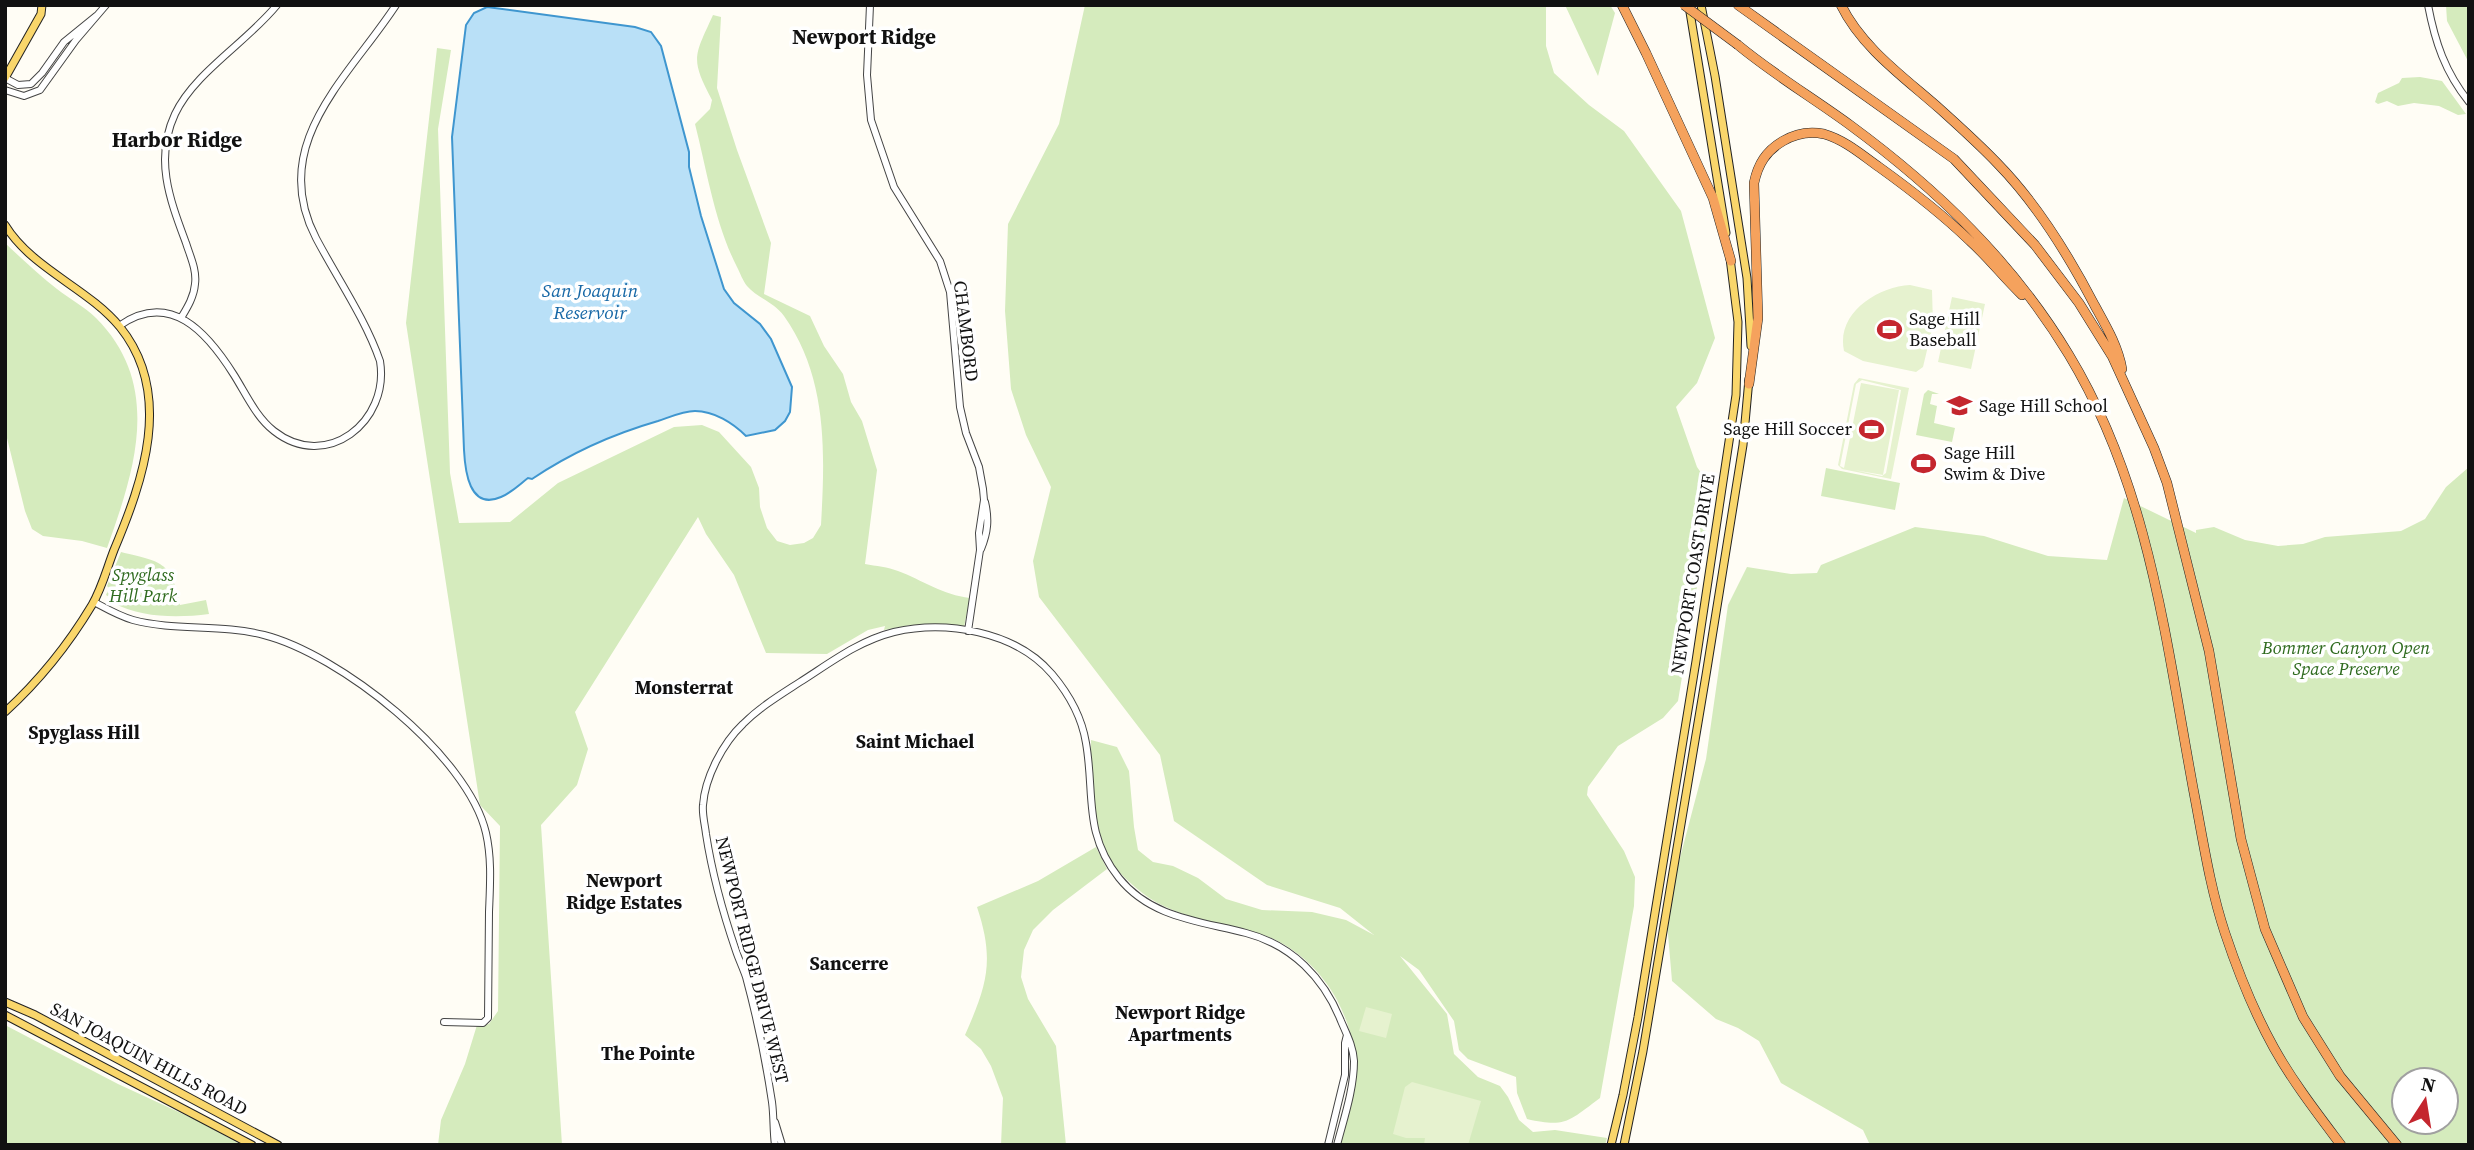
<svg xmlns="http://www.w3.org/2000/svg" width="2474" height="1150" font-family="'Source Serif 4',serif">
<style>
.green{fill:#d5ebbd;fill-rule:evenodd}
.pitch{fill:#e6f2cf;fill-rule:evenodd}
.water{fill:#b9e0f7;stroke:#3f96cf;stroke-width:2}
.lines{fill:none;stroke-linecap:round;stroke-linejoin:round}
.minor-casing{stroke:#444;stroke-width:8}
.major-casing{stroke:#222;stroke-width:9}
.highway-casing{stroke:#222;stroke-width:10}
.minor{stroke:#fff;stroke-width:6}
.major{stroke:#f9d66b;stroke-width:7}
.highway{stroke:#f5a25d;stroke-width:9}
.highway-bridge-casing{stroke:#222;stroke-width:10;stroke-linecap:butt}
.highway-bridge{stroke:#f5a25d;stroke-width:9}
.labels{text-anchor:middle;stroke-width:7;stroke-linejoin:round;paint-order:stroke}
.poi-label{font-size:18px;fill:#111;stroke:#fff;text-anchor:start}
.street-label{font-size:18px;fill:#111;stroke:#fff}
.park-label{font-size:18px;font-style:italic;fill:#2f6b1f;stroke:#fff}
.water-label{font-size:19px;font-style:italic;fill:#1768a6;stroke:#fff}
.neighbourhood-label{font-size:19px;font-weight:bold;fill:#111;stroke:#fff}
.quarter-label{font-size:21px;font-weight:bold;fill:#111;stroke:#fff}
</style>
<rect width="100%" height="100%" fill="#fffdf5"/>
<path class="green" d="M1085 5H1546V46L1554 73 1589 105 1624 131 1681 211 1715 338 1697 383 1676 407 1697 467 1713 490 1678 701 1663 718 1618 746 1588 787 1587 795 1624 851 1635 877 1634 906 1600 1098C1569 1121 1566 1128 1527 1119L1517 1093 1516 1077 1468 1059 1459 1050 1454 1021 1419 970 1400 956 1447 1014 1454 1054 1478 1077 1500 1086 1508 1097 1519 1120 1533 1132 1555 1130 1607 1138 1605 1145H1340C1345 1121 1354 1090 1354 1066 1355 1043 1348 1021 1337 1000 1322 972 1294 945 1263 935 1218 920 1172 920 1135 887 1127 880 1119 873 1113 864 1091 825 1091 783 1091 740L1117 747 1129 771 1134 827 1138 850 1153 862 1173 866 1198 878 1226 899 1262 910 1312 912 1346 920 1374 935 1340 908 1267 885 1174 821 1160 755 1039 597 1033 561 1051 487 1026 435 1011 389 1005 311 1008 224 1059 124Z
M1565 5H1610L1615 13 1598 76Z
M2446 5H2469V63L2447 21Z
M713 15 721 17 717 88 737 150 771 243 764 294 810 316 824 346 843 374 851 402 862 421 877 470 865 564C876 566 888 567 898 571 922 580 943 595 970 598L964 627 911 625 884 630 885 626 868 630 827 654 766 653 734 575 706 534 698 517 575 712 588 749 577 785 541 825 562 1145H438L441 1120 465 1064 477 1025 489 1024 498 1011 500 826 480 805 406 323 437 48 451 50 438 129 450 473 459 523 510 522 558 483 674 427 702 425 719 432 751 467 759 488 760 507 767 528 777 541 790 545 804 543 813 538 821 525C825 453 828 378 784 316 774 302 757 298 747 286 743 281 740 273 737 267 715 224 707 171 695 124L710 109 712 100C690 58 694 57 713 15Z
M2420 77 2442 81 2466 114 2458 115 2439 106 2414 103 2398 106 2387 101 2378 104 2375 102 2378 93 2399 83 2402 78Z
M5 243C22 259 39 275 57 289 70 299 85 307 96 318 163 385 135 470 107 548L82 541 43 536 32 529 25 511 5 430Z
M1928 390 1939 394H1932L1930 404 1937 406 1934 423 1955 428 1952 442 1916 435 1924 394Z
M2469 467V1145H1870L1863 1130 1781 1083 1759 1041 1738 1028 1716 1019 1672 981 1666 911 1706 759 1728 605 1747 567 1791 574 1817 573 1821 565 1915 527 1984 536 2048 556 2107 560 2124 498 2196 533V530L2214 527 2245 540 2278 546 2303 544 2325 537 2401 531 2425 519 2446 487ZM2404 1080H2446V1122H2404Z
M1826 468 1900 483 1895 510 1821 496Z
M121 552C161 562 171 560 180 605L206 600 209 614C178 618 141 618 114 603V600L106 595 109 588 107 586Z
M1096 847 1107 869 1053 910 1033 930 1024 950 1021 977 1028 999 1056 1046 1066 1145H1001L1003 1098 991 1066 981 1049 965 1035C987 985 995 961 977 907L1038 881Z
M5 1025 118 1084 196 1120 242 1145H5Z"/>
<path class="pitch" d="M1910 285 1932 290 1933 325 1923 367 1916 372 1863 361 1844 351C1836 313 1877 287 1910 285Z
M1952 297 1985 304 1971 369 1938 362Z
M1859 378 1909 388 1891 479 1842 469 1838 465 1854 384ZM1862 380 1901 390 1886 473 1882 476 1854 470 1883 475 1899 390 1861 383 1844 468 1840 466 1856 384Z
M1366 1007 1392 1014 1386 1038 1359 1031Z
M1412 1082 1481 1101 1468 1145H1424L1425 1138H1406L1393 1134 1405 1087Z"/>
<path class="water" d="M487 7 635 27 651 32 661 46 689 152V167L701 216 724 289 734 303 760 324 771 339 792 387 790 412 785 421 775 430 746 436C733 423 714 411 695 411 683 411 670 417 658 421 613 434 572 452 532 479L528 478C520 484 511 493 501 497 469 511 465 470 464 450L452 137 466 25 474 13Z"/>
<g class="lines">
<defs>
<path id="minor" d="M870 5 867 75 871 120 894 187 940 261 950 292 960 407 966 433 979 467 983 489 984 500 979 533 980 550 968 631
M2428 5C2435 42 2445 72 2469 102
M5 78 18 85 31 84 42 73 64 42 96 16
M5 90 24 96 40 90 76 40 106 5
M181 318C187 308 194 297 195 284 197 270 190 256 186 243 170 200 154 159 175 114 194 73 247 42 277 5
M119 326C170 290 207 332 234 375 246 394 256 417 274 431 326 472 390 422 380 361 365 318 337 278 316 238 267 144 349 77 396 5
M981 549C988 532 989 519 985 502
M94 602C107 609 119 616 133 620 174 631 221 624 264 635 339 654 468 755 486 833 492 859 490 886 489 912 489 947 488 983 488 1018L483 1023 444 1022
M775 1122 782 1145
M775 1145C773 1131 774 1117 772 1102 766 1061 757 1018 746 977 743 968 739 960 736 951 723 913 712 873 706 834 705 825 702 814 703 805 705 777 723 743 743 724 760 707 780 695 800 682 830 663 858 641 894 632 946 620 1015 631 1052 674 1068 693 1082 718 1086 743 1095 794 1083 833 1119 878 1151 918 1200 921 1246 933 1292 945 1324 978 1341 1021 1347 1035 1353 1046 1354 1061 1354 1089 1344 1118 1337 1145
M1328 1145 1345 1075V1043L1347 1035"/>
<path id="major" d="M1701 5 1715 76 1747 278 1751 346
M1689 6 1726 233
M5 78 41 14 42 5
M5 225C32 269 88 288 120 327 174 394 143 481 114 550 107 568 102 588 92 605 68 645 40 680 5 712
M5 1002 35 1015 278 1145
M5 1015 252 1145
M1611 1145 1623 1095 1638 1017 1696 661 1736 395 1738 322 1730 258
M1624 1145 1643 1051 1706 675 1743 445 1749 379"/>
<path id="highway" d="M1622 5 1646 53 1713 198 1731 261
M1738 5 1954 159 2035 245 2079 303 2112 356 2154 448 2167 483 2209 651 2241 839 2265 929 2303 1017 2340 1076 2397 1145
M1841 5C1862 48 1905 78 1940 109 1960 127 1980 145 1998 164 2038 205 2069 256 2095 306 2106 326 2118 346 2122 369
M1738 45C1773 74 1813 98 1850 125 1937 189 2013 262 2069 355 2150 489 2166 643 2194 793 2203 840 2210 888 2225 933 2238 972 2254 1012 2274 1048 2293 1082 2317 1113 2341 1145
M1749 384 1758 318 1754 183C1758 164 1766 151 1783 141 1795 134 1810 131 1824 134 1845 140 1862 155 1879 167 1911 190 1942 214 1970 241 1989 258 2004 278 2022 295"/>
</defs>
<use href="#minor" class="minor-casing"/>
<use href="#major" class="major-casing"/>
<use href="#highway" class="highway-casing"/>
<use href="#minor" class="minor"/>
<use href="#major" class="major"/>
<use href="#highway" class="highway"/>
<defs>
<path id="highway-bridge" d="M1684 5 1738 45"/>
</defs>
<use href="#highway-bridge" class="highway-bridge-casing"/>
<use href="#highway-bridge" class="highway-bridge"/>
</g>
<defs>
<symbol id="stadium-bare" viewBox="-9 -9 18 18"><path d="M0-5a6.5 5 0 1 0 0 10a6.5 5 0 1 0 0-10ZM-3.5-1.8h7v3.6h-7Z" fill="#c4262e" stroke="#fff" stroke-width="2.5" paint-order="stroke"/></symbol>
<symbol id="school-bare" viewBox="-9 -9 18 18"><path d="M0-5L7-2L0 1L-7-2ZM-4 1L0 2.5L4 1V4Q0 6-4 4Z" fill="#c4262e" stroke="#fff" stroke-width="2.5" paint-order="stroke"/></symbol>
</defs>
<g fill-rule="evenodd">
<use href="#stadium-bare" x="1872" y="312" width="35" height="35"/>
<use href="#school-bare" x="1942" y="388" width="35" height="35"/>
<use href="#stadium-bare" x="1854" y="412" width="35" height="35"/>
<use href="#stadium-bare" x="1906" y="446" width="35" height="35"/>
</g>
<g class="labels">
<g class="poi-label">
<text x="1909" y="325">Sage Hill<tspan x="1909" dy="21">Baseball</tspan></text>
<text x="1979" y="412">Sage Hill School</text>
<text x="1852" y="435" text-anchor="end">Sage Hill Soccer</text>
<text x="1944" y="459">Sage Hill<tspan x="1944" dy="21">Swim &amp; Dive</tspan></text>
</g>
<g class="street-label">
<text transform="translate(966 331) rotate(83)" y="6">CHAMBORD</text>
<text transform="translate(1693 574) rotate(-81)" y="6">NEWPORT COAST DRIVE</text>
<text transform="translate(752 960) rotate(76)" y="6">NEWPORT RIDGE DRIVE WEST</text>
<text transform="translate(149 1059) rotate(28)" y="6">SAN JOAQUIN HILLS ROAD</text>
</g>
<g class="park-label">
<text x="143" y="581">Spyglass<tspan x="143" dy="21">Hill Park</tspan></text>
<text x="2346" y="654">Bommer Canyon Open<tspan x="2346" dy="21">Space Preserve</tspan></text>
</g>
<g class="water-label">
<text x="590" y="297">San Joaquin<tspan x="590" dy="22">Reservoir</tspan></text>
</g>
<g class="neighbourhood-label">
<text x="684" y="694">Monsterrat</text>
<text x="84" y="739">Spyglass Hill</text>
<text x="915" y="748">Saint Michael</text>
<text x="624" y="887">Newport<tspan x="624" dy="22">Ridge Estates</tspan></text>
<text x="849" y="970">Sancerre</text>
<text x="1180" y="1019">Newport Ridge<tspan x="1180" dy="22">Apartments</tspan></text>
<text x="648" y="1060">The Pointe</text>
</g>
<g class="quarter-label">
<text x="864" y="44">Newport Ridge</text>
<text x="177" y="147">Harbor Ridge</text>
</g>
</g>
<rect width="2474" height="1150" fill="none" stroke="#111111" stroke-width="14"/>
<g transform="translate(2425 1101) rotate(12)"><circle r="33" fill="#ffffff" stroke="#a0a0a0" stroke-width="2"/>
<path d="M0-5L12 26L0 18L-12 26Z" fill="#c4262e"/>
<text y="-10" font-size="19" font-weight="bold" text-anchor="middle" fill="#111111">N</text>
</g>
</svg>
